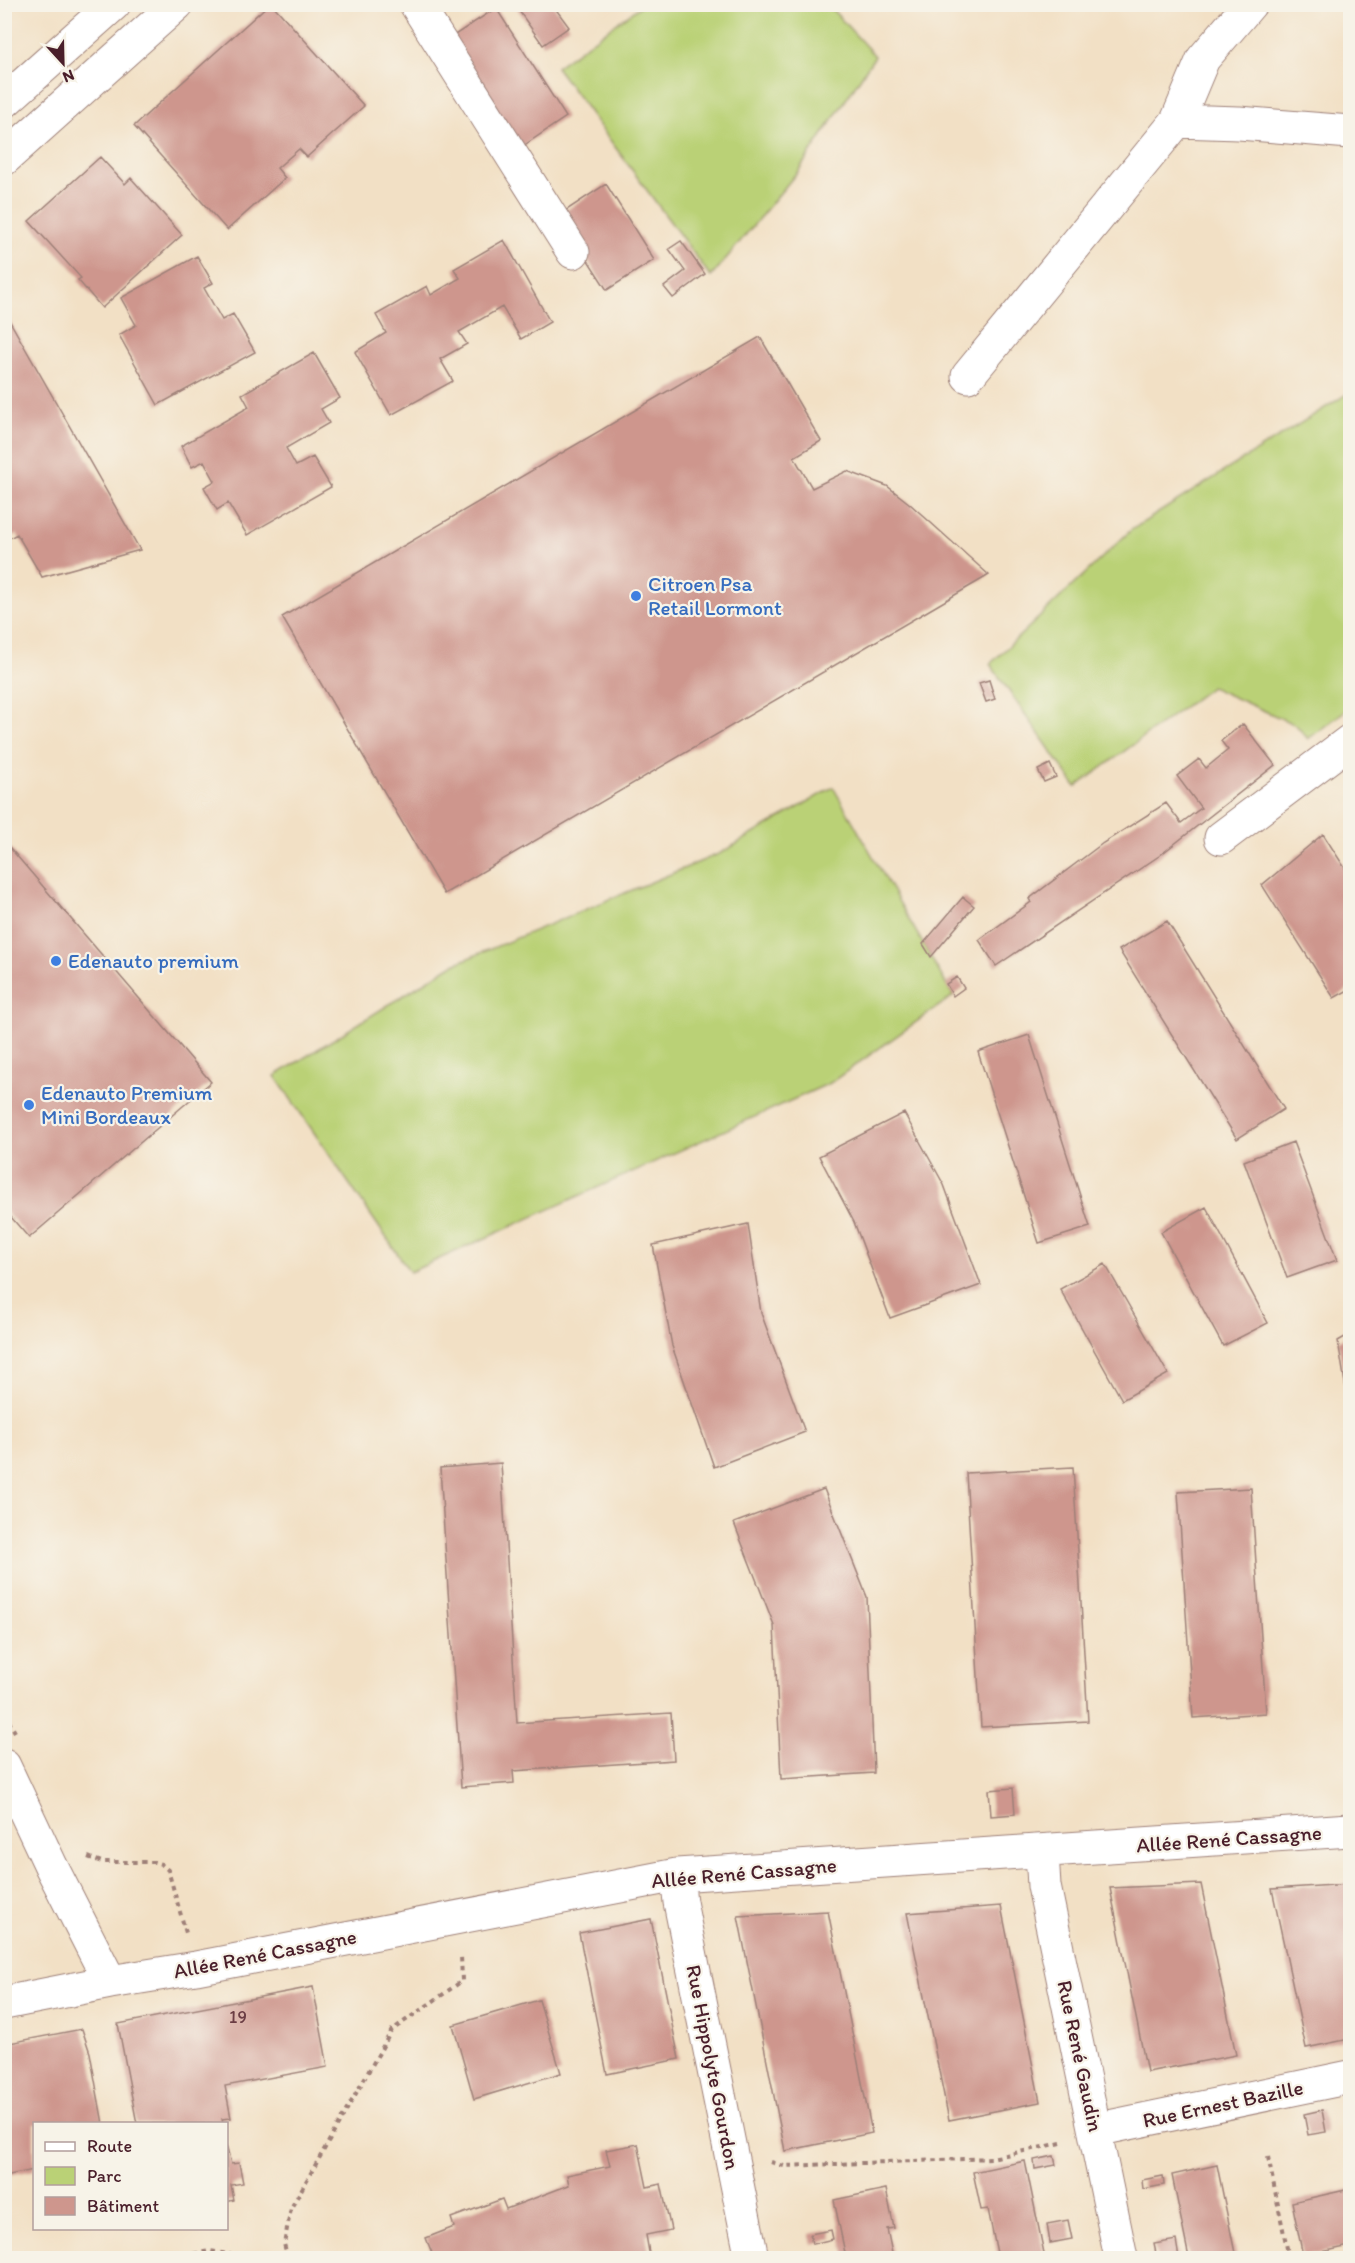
<svg xmlns="http://www.w3.org/2000/svg" width="1355" height="2263" font-family="Itim,sans-serif">
<style>
.green{fill:#bad176;stroke:#827850;stroke-width:1.5}
.building{fill:#ce968d}
.lines{fill:none;stroke-linecap:round;stroke-linejoin:round}
.minor-casing{stroke:#9e8078;stroke-width:35}
.major-casing{stroke:#9e8078;stroke-width:35}
.path{stroke:#9e8078;stroke-width:4;stroke-dasharray:4.5 4.5;stroke-linecap:butt}
.minor{stroke:#fff;stroke-width:33}
.major{stroke:#fff;stroke-width:33}
.shop-dot{fill:#3f7fe0;stroke:#f7f3e8;stroke-width:2}
.labels{text-anchor:middle;stroke-width:4.5;stroke-linejoin:round;paint-order:stroke}
.number-label{font-size:18px;fill:#6b3d44}
.shop-label{font-size:21px;fill:#366cbe;stroke:#f7f3e8;text-anchor:start}
.street-label{font-size:21px;fill:#4a1f2b;stroke:#f7f3e8}
</style>
<rect width="100%" height="100%" fill="#f7f3e8"/>
<filter id="ink" filterUnits="userSpaceOnUse"><feTurbulence type="fractalNoise" baseFrequency=".0167" numOctaves="2"/><feDisplacementMap in="SourceGraphic" scale="12" xChannelSelector="R" yChannelSelector="G"/><feConvolveMatrix kernelMatrix="1 2 1 2 8 2 1 2 1" color-interpolation-filters="sRGB"/></filter>
<filter id="wash" filterUnits="userSpaceOnUse"><feTurbulence type="fractalNoise" baseFrequency=".008" numOctaves="4" result="noise"/><feDisplacementMap in="SourceGraphic" scale="24" xChannelSelector="R" yChannelSelector="G"/><feGaussianBlur stdDeviation="1.35" result="paint"/><feColorMatrix in="noise" values="0 0 0 0 0 0 0 0 0 0 0 0 0 0 0 0 0 1.4 0 .05"/><feComposite in="paint" operator="in"/></filter>
<g filter="url(#wash)">
<rect width="100%" height="100%" fill="#f2e0c5"/>
<path class="green" d="M642 5H828L875 56 799 170 711 277 556 67Z
M1350 392V707L1308 739 1296 725 1211 687 1076 787 990 664 1131 530Z
M833 787 953 996 830 1083 410 1272 275 1076 452 965 721 853Z"/>
<g id="blocks">
<path class="building" d="M269 4H272L364 106 307 157 299 149 277 168 285 178 227 230 134 126Z
M514 4H552L569 27 543 45Z
M496 8 566 117 517 150 447 40Z
M100 157 125 184 131 178 182 235 102 308 78 280 81 278 29 221Z
M606 184 654 260 607 290 559 215Z
M504 240 550 322 521 339 502 307 459 332 467 344 440 359 453 381 391 415 355 352 386 333 376 315 427 286 431 295 460 278 454 269Z
M681 241 705 274 673 298 664 287 685 271 669 249Z
M197 256 213 283 204 288 222 320 233 314 255 352 158 405 119 335 136 325 121 298Z
M4 311 140 550 42 577 17 534 4 541Z
M760 337 821 441 794 457 812 488 847 471 887 486 910 504 989 575 444 894 282 617Z
M314 353 340 398 321 409 329 423 286 448 296 466 313 457 331 487 247 535 228 503 217 510 204 487 215 481 204 461 192 467 181 446 249 407 242 394Z
M989 680 995 699 986 702 979 683Z
M1243 724 1275 765 1159 856 996 966 979 940 1031 902 1029 899 1103 843 1166 803 1181 823 1201 808 1177 776 1199 759 1206 768 1228 750 1221 741Z
M1050 764 1056 777 1044 782 1038 770Z
M1323 834 1350 876V989L1334 998 1262 885Z
M4 841 211 1082 29 1238 4 1209Z
M963 897 974 906 931 957 923 944Z
M1167 921 1284 1109 1237 1139 1119 950Z
M957 977 964 988 953 996 946 984Z
M1029 1035 1090 1227 1039 1243 978 1052Z
M904 1113 944 1185 981 1285 890 1318 854 1222 819 1156Z
M1293 1142 1337 1260 1287 1278 1244 1161Z
M1206 1207 1268 1323 1223 1346 1161 1232Z
M748 1224 761 1313 805 1432 714 1467 672 1346 653 1245Z
M1105 1264 1168 1374 1122 1400 1060 1289Z
M1350 1334V1407H1349L1338 1341Z
M501 1463 517 1723 671 1713 674 1760 513 1771 514 1783 461 1787 440 1468Z
M1073 1467 1088 1721 981 1727 966 1473Z
M1251 1488 1266 1713 1193 1718 1178 1492Z
M824 1489 867 1597 874 1773 781 1779 774 1625 734 1523Z
M1013 1788 1015 1814 991 1816 989 1790Z
M1201 1884 1236 2055 1147 2072 1110 1888Z
M1350 1884V2039L1306 2048 1272 1889Z
M1001 1906 1040 2102 949 2120 907 1913Z
M828 1911 872 2133 785 2151 738 1916Z
M651 1919 679 2059 607 2074 579 1933Z
M313 1987 328 2067 225 2086 231 2118 222 2119 223 2124H137L118 2024Z
M539 2000 561 2073 474 2099 453 2025Z
M82 2029 90 2053 103 2124H34V2170L4 2176V2044Z
M1322 2110 1326 2132 1308 2135 1304 2114Z
M638 2144 647 2187 661 2184 671 2230 646 2235 650 2258H434L426 2238 454 2227 451 2218 502 2199 506 2209 569 2185 567 2175 610 2166 606 2150Z
M226 2145 231 2164 239 2163 243 2183 231 2185 234 2200 226 2202Z
M1054 2156 1056 2165 1035 2169 1034 2160Z
M1025 2161 1045 2258H998L988 2209 981 2210 973 2172Z
M1217 2165 1236 2258H1189L1172 2175Z
M1163 2176 1164 2185 1143 2189 1142 2180Z
M886 2189 894 2228 887 2229 893 2258H846L834 2200Z
M1350 2189V2246L1303 2256 1292 2202Z
M1068 2220 1072 2239 1050 2243 1047 2224Z
M831 2230 833 2239 812 2244 810 2234Z
M1176 2240 1179 2258H1157L1154 2244Z"/>
</g>
</g>
<g filter="url(#ink)">
<use href="#blocks" fill-opacity="0" stroke="#9e8078" stroke-width="1.5"/>
<g class="lines">
<defs>
<path id="minor" d="M416 4 573 252
M1177 121 1239 123 1350 132
M968 376 1177 121 1203 59 1250 4
M1221 838 1350 741
M4 1766 51 1866 110 1982
M1042 1852 1044 1886 1121 2258
M677 1875 680 1902 752 2258
M4 2003 110 1982 196 1968 677 1875 1350 1830
M1095 2130 1350 2077"/>
<path id="major" d="M4 102 114 4
M4 159 177 4"/>
</defs>
<use href="#minor" class="minor-casing"/>
<use href="#major" class="major-casing"/>
<path class="path" d="M4 1713 15 1732
M88 1857 102 1862H154L161 1864 168 1870 186 1933
M1268 2157 1289 2258
M771 2162 784 2166 992 2158 1061 2143
M167 2258 210 2251 253 2258
M288 2258 284 2244 291 2208 392 2030 462 1981 461 1955"/>
<use href="#minor" class="minor"/>
<use href="#major" class="major"/>
</g>
</g>
<g class="shop-dot">
<circle cx="636" cy="596" r="6"/>
<circle cx="56" cy="961" r="6"/>
<circle cx="29" cy="1105" r="6"/>
</g>
<g class="labels">
<g class="number-label">
<text x="238" y="2023">19</text>
</g>
<g class="shop-label">
<text x="648" y="591">Citroen Psa<tspan x="648" dy="24">Retail Lormont</tspan></text>
<text x="68" y="968">Edenauto premium</text>
<text x="41" y="1100">Edenauto Premium<tspan x="41" dy="24">Mini Bordeaux</tspan></text>
</g>
<g class="street-label">
<text transform="translate(1229 1839) rotate(-4)" y="7">Allée René Cassagne</text>
<text transform="translate(744 1873) rotate(-5)" y="7">Allée René Cassagne</text>
<text transform="translate(265 1954) rotate(-11)" y="7">Allée René Cassagne</text>
<text transform="translate(1080 2056) rotate(78)" y="7">Rue René Gaudin</text>
<text transform="translate(713 2067) rotate(79)" y="7">Rue Hippolyte Gourdon</text>
<text transform="translate(1223 2104) rotate(-12)" y="7">Rue Ernest Bazille</text>
</g>
</g>
<rect width="1355" height="2263" fill="none" stroke="#f7f3e8" stroke-width="24"/>
<rect x="33" y="2122" width="195" height="108" fill="#f7f3e8" stroke="#b29e9c" stroke-width="1.5"/>
<rect x="45" y="2142" width="30" height="9" fill="#ffffff" stroke="#b29e9c" stroke-width="1.5"/>
<text x="87" y="2152" font-size="18" fill="#4a1f2b">Route</text>
<rect x="45" y="2167" width="30" height="18" fill="#bad176" stroke="#b29e9c" stroke-width="1.5"/>
<text x="87" y="2182" font-size="18" fill="#4a1f2b">Parc</text>
<rect x="45" y="2197" width="30" height="18" fill="#ce968d" stroke="#b29e9c" stroke-width="1.5"/>
<text x="87" y="2212" font-size="18" fill="#4a1f2b">Bâtiment</text>
<g transform="translate(63 63) rotate(158)" stroke="#f7f3e8" stroke-width="4.5" paint-order="stroke">
<path d="M0-4.5L10 22L0 15L-10 22Z" fill="#4a1f2b"/>
<text y="-9" font-size="16" font-weight="bold" text-anchor="middle" fill="#4a1f2b">N</text>
</g>
</svg>
